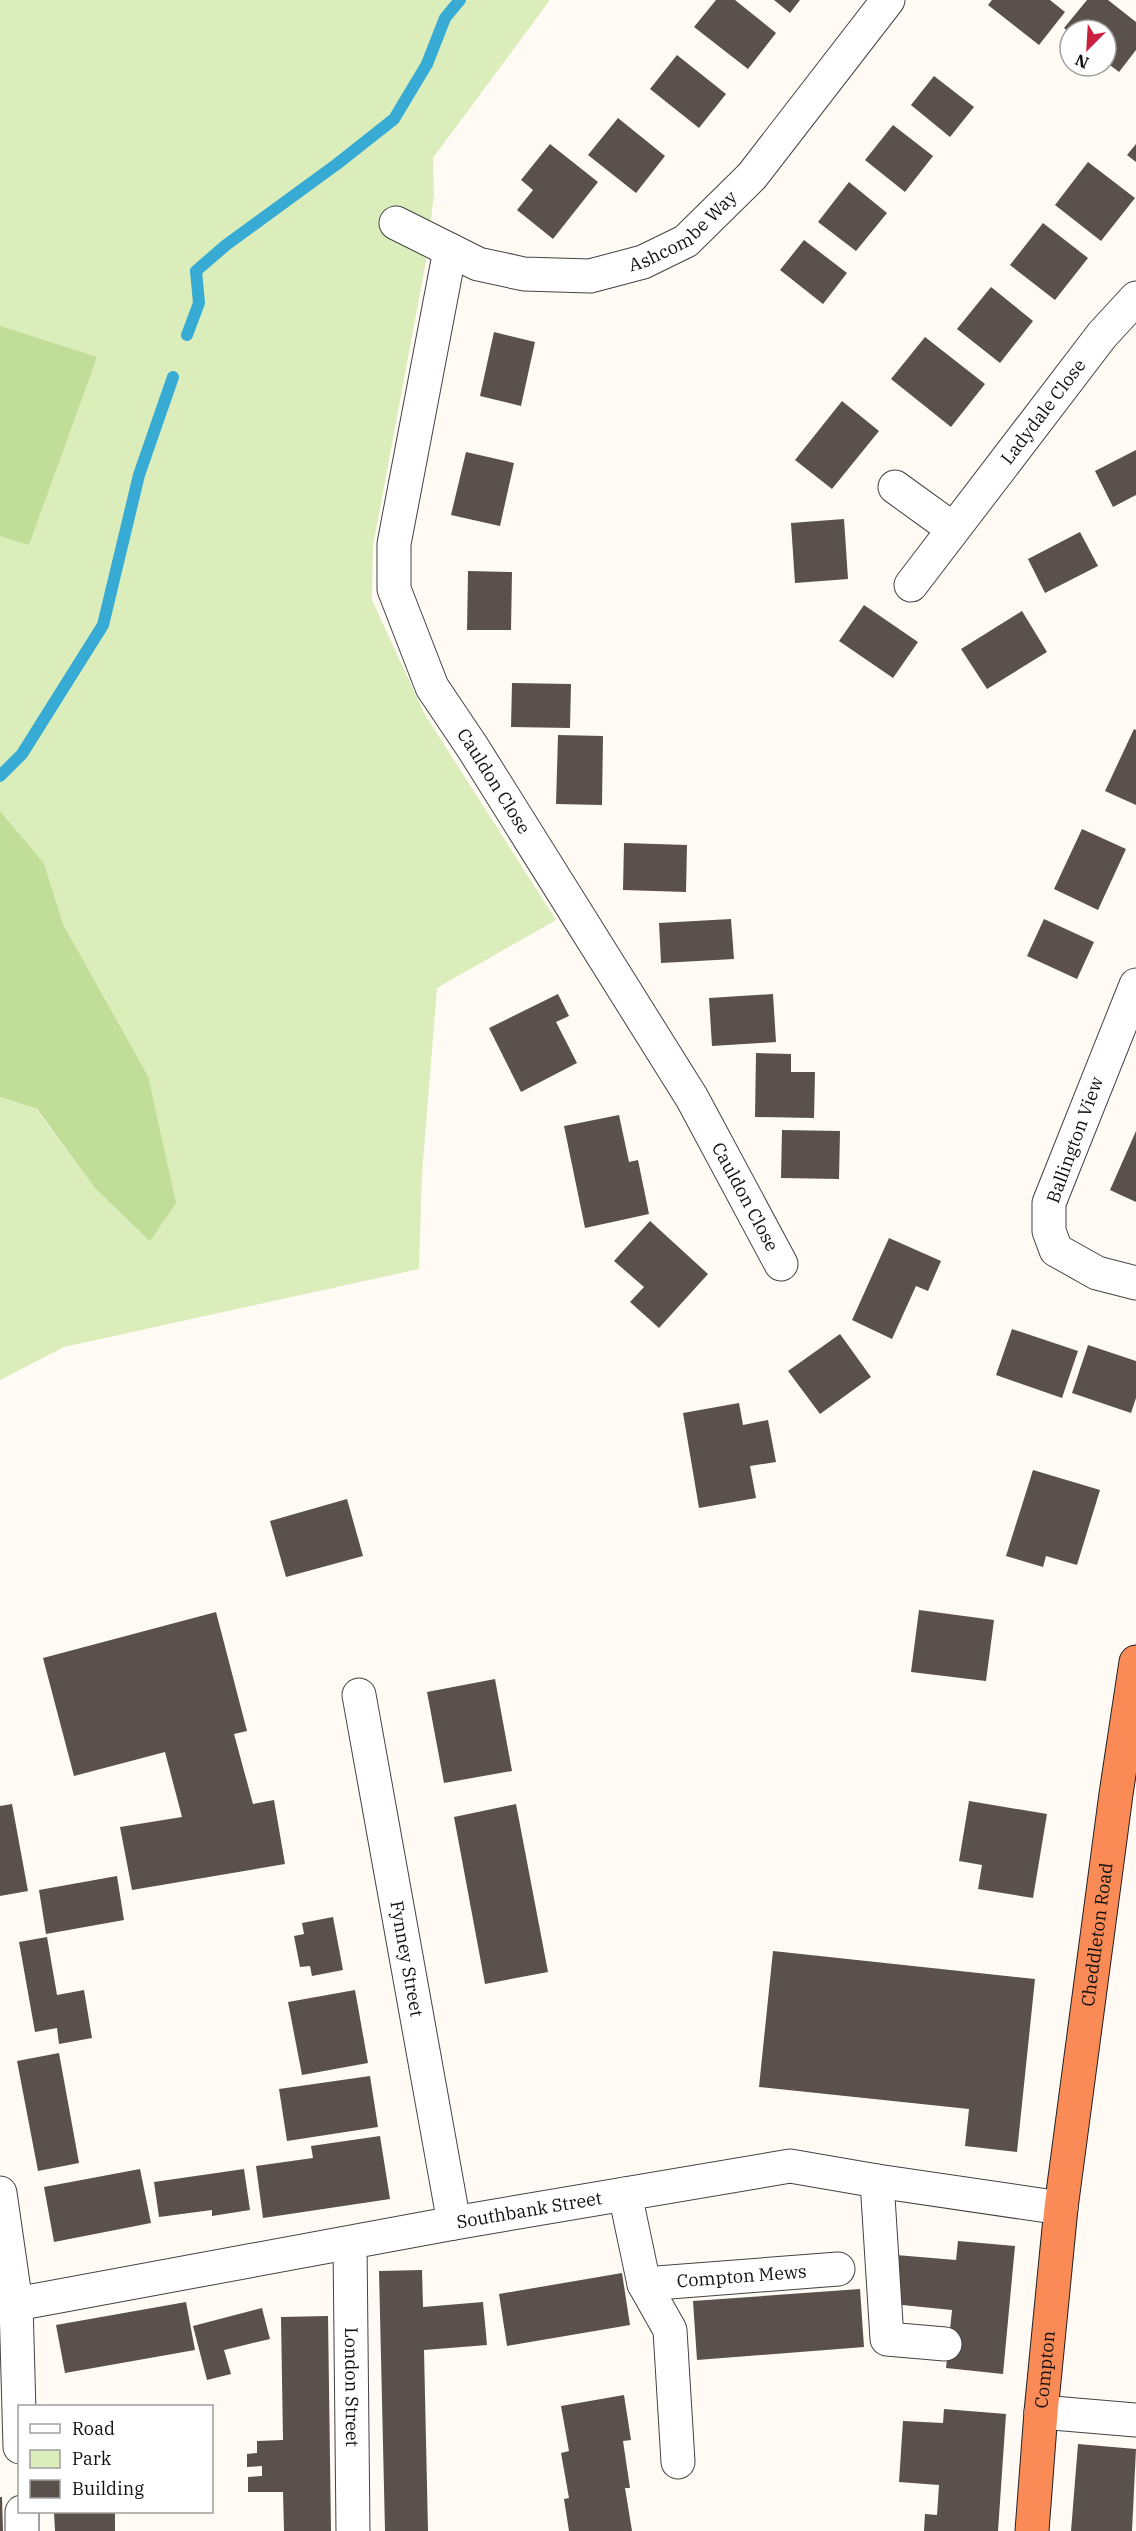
<svg xmlns="http://www.w3.org/2000/svg" width="1136" height="2531" font-family="'IBM Plex Serif',serif">
<style>
.green{fill:#dbedba}
.forest{fill:#c1de99}
.lines{fill:none;stroke-linecap:round;stroke-linejoin:round}
.stream{stroke:#38abd5;stroke-width:12}
.building{fill:#5a504c}
.minor-casing{stroke:#434343;stroke-width:35}
.highway-casing{stroke:#212121;stroke-width:35}
.minor{stroke:#fff;stroke-width:33}
.highway{stroke:#fb8b56;stroke-width:33}
.labels{text-anchor:middle;stroke-width:6;stroke-linejoin:round;paint-order:stroke}
.street-label{font-size:18px;fill:#101010;stroke:#fff}
</style>
<rect width="100%" height="100%" fill="#fffbf4"/>
<path class="green" d="M0 0H550L433 158 434 194 426 261 373 546 372 600 424 713 556 920 437 988 422 1174 419 1269 64 1347 0 1380V1097L36 1109 94 1187 148 1076 63 924 44 863 0 811Z"/>
<path class="forest" d="M0 326 97 357 29 545 0 536Z
M0 811 44 863 63 924 148 1076 176 1203 150 1241 94 1187 37 1109 0 1097Z"/>
<g class="lines">
<path class="stream" d="M187 335 199 303 196 271 226 245 337 164 394 119 427 64 445 18 460 0
M0 776 22 754 103 625 139 475 173 377"/>
</g>
<path class="building" d="M716 0H735L776 33 748 69 694 27Z
M774 0H800L790 13Z
M992 0H1050L1065 12 1039 45 988 5Z
M1087 0H1108L1136 22V50L1119 72 1106 62V30H1070V33L1064 28Z
M677 55 726 94 699 128 650 89Z
M934 76 974 107 950 137 911 105Z
M618 118 665 156 636 193 588 155Z
M893 125 933 156 905 192 865 160Z
M550 144 598 182 553 239 517 210 533 190 521 180Z
M1136 144V162L1127 155Z
M1088 162 1135 198 1101 241 1055 205Z
M849 182 887 213 856 251 818 222Z
M1043 223 1088 258 1055 300 1010 265Z
M804 240 847 273 823 304 780 270Z
M991 287 1033 321 1000 363 957 329Z
M494 332 535 342 521 406 480 396Z
M925 337 985 384 951 427 891 379Z
M842 401 879 431 832 489 795 460Z
M1136 450V495L1113 507 1095 471Z
M466 452 514 463 500 526 451 515Z
M844 519 848 579 795 583 791 523Z
M1080 532 1098 566 1045 593 1028 559Z
M468 571 512 572 511 630H467Z
M864 605 918 642 893 678 839 641Z
M1022 611 1047 652 987 689 961 649Z
M512 683 571 684 570 728 511 727Z
M1134 729 1136 730V805L1105 791Z
M558 735 603 736 602 805 556 804Z
M1082 829 1126 849 1098 910 1054 889Z
M624 843 687 845 686 892 623 890Z
M731 919 734 959 661 963 659 923Z
M1044 919 1094 942 1077 979 1027 956Z
M558 994 569 1016 556 1022 577 1063 521 1092 489 1028Z
M773 994 776 1042 712 1046 709 998Z
M756 1053 791 1054V1072H815L814 1118 755 1117Z
M619 1115 629 1162 638 1160 649 1214 585 1228 564 1126Z
M782 1130 840 1131 839 1179 781 1178Z
M1136 1131V1202L1110 1190Z
M650 1221 708 1274 659 1328 630 1302 644 1287 614 1261Z
M889 1238 941 1261 928 1291 916 1286 892 1339 852 1320Z
M1012 1329 1078 1351 1062 1398 996 1375Z
M840 1334 871 1377 820 1414 788 1371Z
M1088 1345 1136 1361V1398L1131 1413 1072 1393Z
M739 1403 743 1425 768 1420 776 1462 750 1466 756 1498 699 1508 683 1413Z
M1033 1470 1100 1490 1077 1565 1046 1556 1043 1567 1006 1556Z
M347 1499 363 1556 286 1577 270 1521Z
M919 1610 994 1620 986 1681 911 1672Z
M216 1612 247 1731 234 1734 253 1804 274 1800 285 1864 132 1890 120 1827 182 1817 165 1752 74 1776 43 1658Z
M495 1679 512 1771 444 1783 427 1692Z
M969 1801 1047 1814 1033 1898 978 1889 982 1865 959 1861Z
M12 1804 28 1891 0 1896V1806Z
M516 1804 548 1972 485 1984 454 1817Z
M117 1876 124 1920 46 1934 39 1890Z
M333 1917 343 1970 312 1976 310 1966 300 1967 294 1936 304 1934 302 1923Z
M47 1937 57 1995 84 1990 92 2038 59 2044 57 2028 35 2032 19 1942Z
M773 1951 1035 1979 1017 2152 965 2146 969 2109 759 2087Z
M355 1990 368 2063 302 2075 288 2002Z
M59 2053 79 2163 38 2171 17 2061Z
M370 2076 378 2127 287 2141 279 2089Z
M380 2136 390 2199 263 2218 256 2166 313 2158 311 2146Z
M140 2169 151 2223 54 2242 44 2187Z
M244 2169 250 2210 212 2216V2210L159 2217 154 2182Z
M958 2241 1015 2246 1003 2374 946 2368 952 2310 892 2304 896 2255 956 2260Z
M422 2270 423 2307 483 2302 487 2345 424 2350 428 2531H385L379 2271Z
M622 2273 630 2325 507 2346 499 2294Z
M860 2289 864 2347 697 2360 693 2301Z
M186 2302 195 2350 65 2373 56 2325Z
M262 2308 270 2339 224 2350 231 2374 207 2380 193 2326Z
M328 2316 331 2531H284L283 2492H248V2477L262 2476V2466L247 2467V2454L257 2453V2441L283 2440 281 2317Z
M624 2395 631 2440 623 2441 630 2488H625L632 2531H569L564 2499 569 2498 561 2453 569 2451 561 2406Z
M944 2409 1006 2414 998 2531H924L925 2514 937 2515 939 2485 899 2482 903 2421 943 2423Z
M1078 2444 1136 2449 1132 2531H1071Z
M0 2497H2L3 2531H0Z
M54 2512H115V2531H55Z"/>
<g class="lines">
<defs>
<g id="minor">
<path id="s1" d="M396 223 478 264 524 274 590 276 643 262 686 241 752 176 888 0"/>
<path id="s2" d="M450 250 394 544V589L432 687 473 748 692 1098 781 1264"/>
<path d="M895 487 953 529"/>
<path id="s3" d="M911 585 1102 335 1136 298"/>
<path d="M1136 985 1049 1203V1231L1056 1250 1097 1273 1136 1283"/>
<path id="s4" d="M359 1695 454 2223"/>
<path d="M877 2181 887 2339 945 2344"/>
<path d="M0 2193 16 2304 20 2447"/>
<path d="M625 2194 644 2284 670 2330 678 2462"/>
<path id="s5" d="M350 2243 353 2531"/>
<path id="s6" d="M644 2284 838 2269"/>
<path id="s7" d="M0 2307 454 2223 790 2166 877 2181 1061 2208"/>
<path d="M1041 2412 1136 2420"/>
<path d="M22 2512V2531"/>
</g>
<g id="highway">
<path id="s8" d="M1032 2531 1041 2412 1061 2208 1116 1794 1136 1662"/>
</g>
</defs>
<use href="#minor" class="minor-casing"/>
<use href="#highway" class="highway-casing"/>
<use href="#minor" class="minor"/>
<use href="#highway" class="highway"/>
</g>
<g class="labels">
<g class="street-label">
<text dy="6" stroke="none"><textPath href="#s1" startOffset="310">Ashcombe Way</textPath></text>
<text dy="6" stroke="none"><textPath href="#s3" startOffset="218">Ladydale Close</textPath></text>
<text dy="6" stroke="none"><textPath href="#s2" startOffset="562">Cauldon Close</textPath></text>
<text transform="translate(1075 1140) rotate(-70)" y="6">Ballington View</text>
<text dy="6" stroke="none"><textPath href="#s2" startOffset="1048">Cauldon Close</textPath></text>
<text dy="6" stroke="none"><textPath href="#s8" startOffset="600">Cheddleton Road</textPath></text>
<text dy="6" stroke="none"><textPath href="#s4" startOffset="268">Fynney Street</textPath></text>
<text dy="6" stroke="none"><textPath href="#s7" startOffset="538">Southbank Street</textPath></text>
<text dy="6" stroke="none"><textPath href="#s6" startOffset="98">Compton Mews</textPath></text>
<text dy="6" stroke="none"><textPath href="#s8" startOffset="162">Compton</textPath></text>
<text dy="6" stroke="none"><textPath href="#s5" startOffset="144">London Street</textPath></text>
</g>
</g>
<rect x="18" y="2405" width="195" height="108" fill="#ffffff" stroke="#9f9f9f" stroke-width="1.5"/>
<rect x="30" y="2424" width="30" height="9" fill="#ffffff" stroke="#9f9f9f" stroke-width="1.5"/>
<text x="72" y="2435" font-size="18" fill="#101010">Road</text>
<rect x="30" y="2450" width="30" height="18" fill="#dbedba" stroke="#9f9f9f" stroke-width="1.5"/>
<text x="72" y="2465" font-size="18" fill="#101010">Park</text>
<rect x="30" y="2480" width="30" height="18" fill="#5a504c" stroke="#9f9f9f" stroke-width="1.5"/>
<text x="72" y="2495" font-size="18" fill="#101010">Building</text>
<g transform="translate(1088 48) rotate(204)"><circle r="28" fill="#ffffff" stroke="#9f9f9f" stroke-width="1.5"/>
<path d="M0-4.5L10 22L0 15L-10 22Z" fill="#ca1f3e"/>
<text y="-9" font-size="16" font-weight="bold" text-anchor="middle" fill="#101010">N</text>
</g>
</svg>
